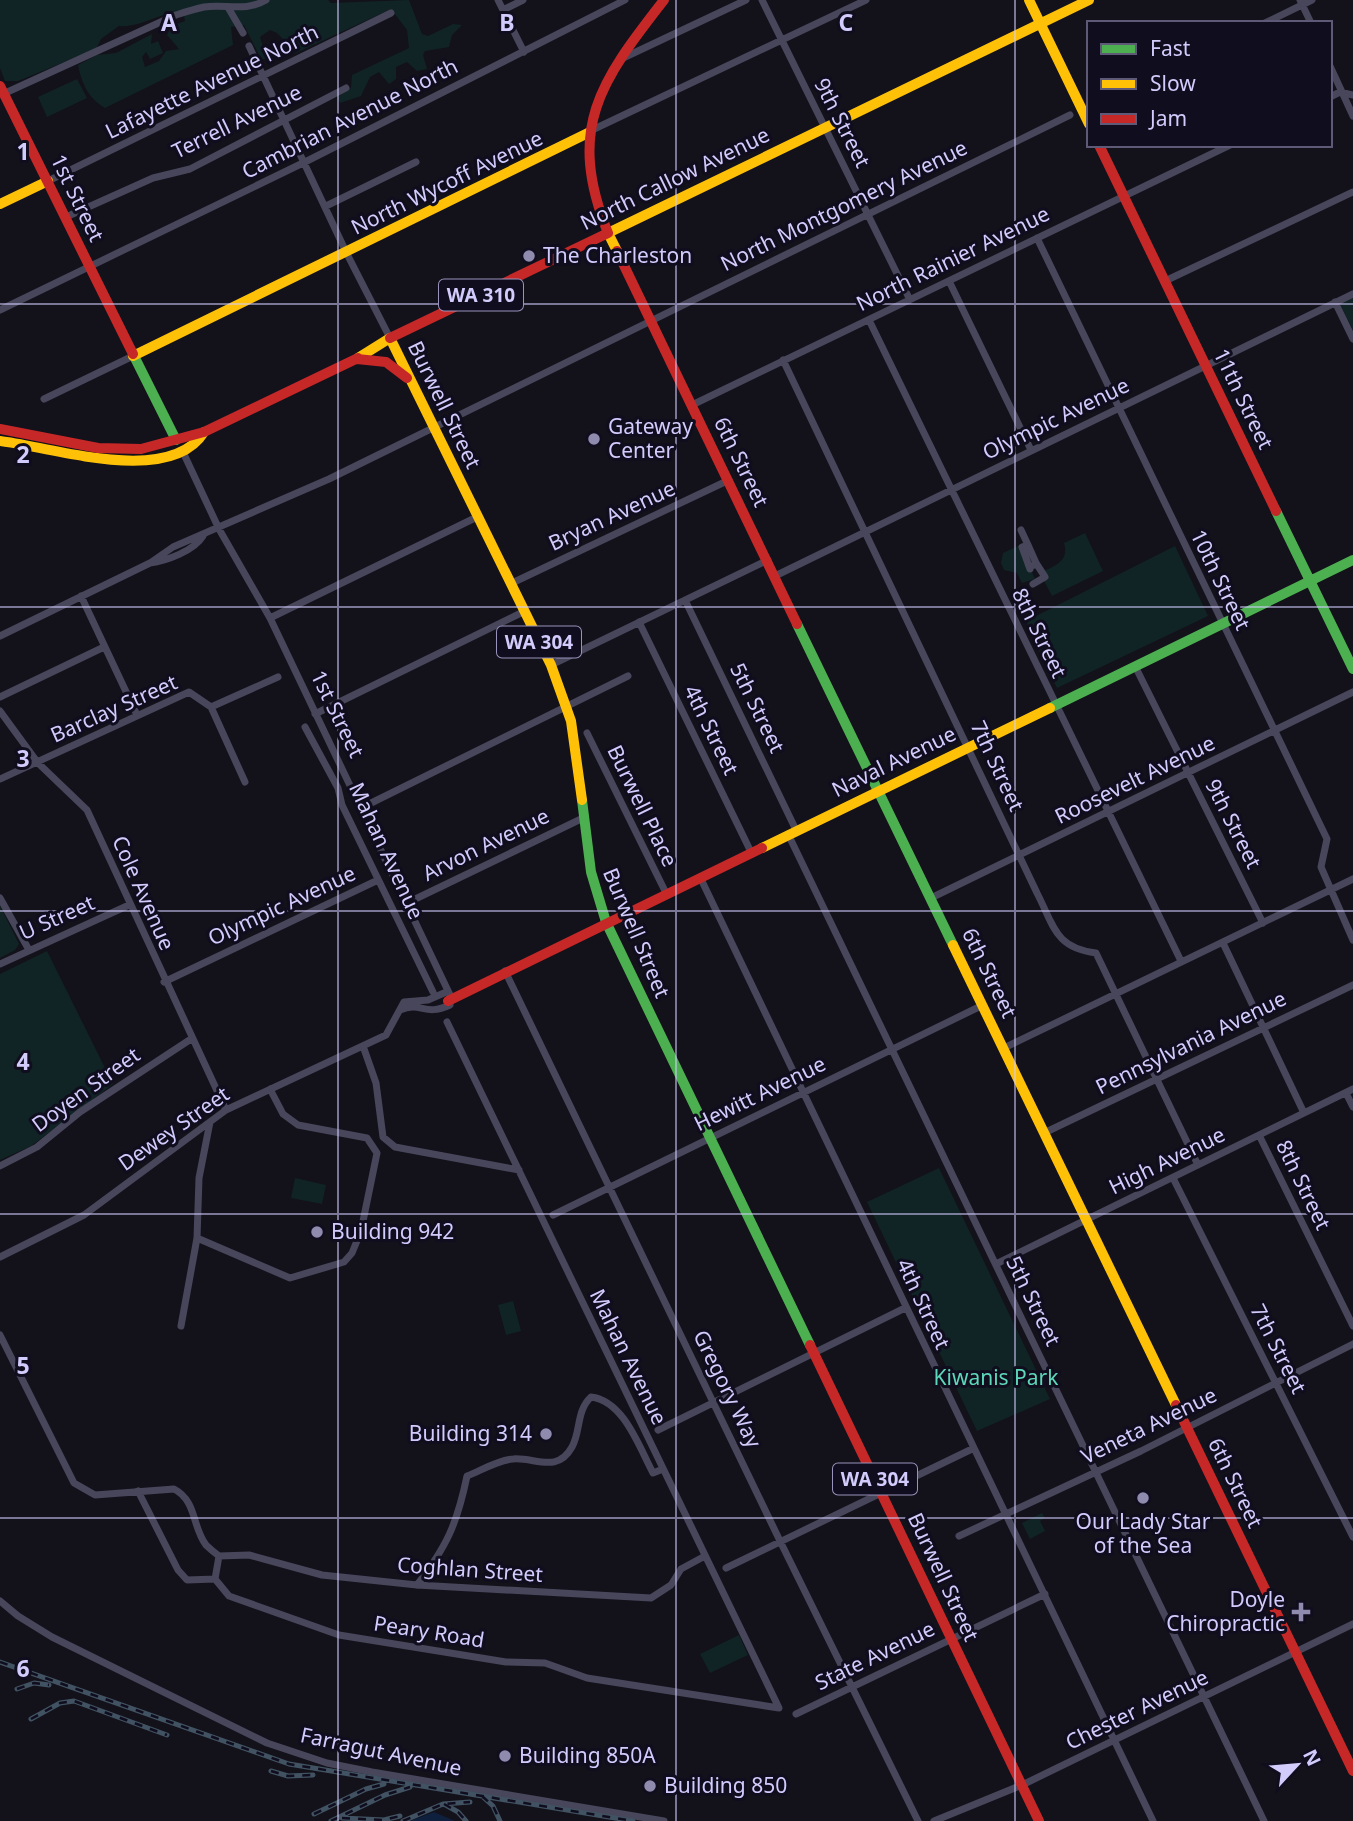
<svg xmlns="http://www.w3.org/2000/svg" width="1353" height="1821" font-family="'Noto Sans',sans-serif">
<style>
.green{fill:#102425}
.water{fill:#0e203d}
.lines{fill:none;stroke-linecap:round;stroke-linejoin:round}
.street{stroke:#47465b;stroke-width:7}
.fast{stroke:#4caf50;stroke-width:10}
.slow{stroke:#ffc107;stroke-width:10}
.jam{stroke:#c62828;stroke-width:10}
.rail-casing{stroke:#415362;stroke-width:5}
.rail{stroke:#100d1e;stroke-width:2.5;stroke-dasharray:8;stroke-linecap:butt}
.grid{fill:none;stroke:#d2ccfd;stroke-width:2;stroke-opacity:0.55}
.poi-dot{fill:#8f8bae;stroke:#100d1e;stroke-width:2.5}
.labels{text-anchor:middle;stroke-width:6;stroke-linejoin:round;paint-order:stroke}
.shield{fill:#100d1e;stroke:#9893ba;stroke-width:2}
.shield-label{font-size:19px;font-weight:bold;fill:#d2ccfd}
.street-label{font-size:21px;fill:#d2ccfd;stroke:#100d1e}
.poi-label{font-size:21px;fill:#d2ccfd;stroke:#100d1e;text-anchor:start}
.park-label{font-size:21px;fill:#5dd8b9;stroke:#100d1e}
.grid-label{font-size:23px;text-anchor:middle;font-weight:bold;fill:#d2ccfd;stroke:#100d1e;stroke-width:6;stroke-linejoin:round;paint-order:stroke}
</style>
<rect width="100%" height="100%" fill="#13111a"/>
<path class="green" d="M0 0H328L331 3 409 0 422 34 428 36 453 24 462 25 452 35 449 47 425 51 423 55 427 69 417 71 407 62 396 67V79L389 84 379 72 370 77 361 96 340 103 337 97 351 88 352 75 409 48 407 30 391 9 296 53 277 33 270 30 260 37 267 59H261L244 25 231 27 233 45 105 108C88 98 82 84 78 65L97 55 116 53 152 34 151 44 158 41 163 53 150 59 146 52 142 57 145 67 159 61 166 51 179 49 167 35 172 26 185 21 183 11C160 12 141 28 119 26L101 39 96 49 18 81H5L0 68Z
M77 79 87 98 47 117 38 97Z
M1353 298V330L1340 304Z
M1085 533 1103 571 1052 596 1043 579 1044 571C1057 565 1069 560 1064 543Z
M1020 545 1035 579 1022 583 1017 573 1004 570 1001 563 1003 553Z
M1175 546 1208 616 1057 688 1027 626 1028 620Z
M0 906 19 944 15 950 0 958Z
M47 951 113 1084 31 1146 0 1160V974Z
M939 1168 1050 1399 977 1431 867 1202Z
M295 1178 326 1185 322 1204 291 1198Z
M513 1301 521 1331 506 1335 498 1305Z
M1042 1513 1045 1518 1040 1521 1045 1531 1030 1539 1022 1523Z
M739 1635 748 1655 710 1673 700 1654Z"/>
<path class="water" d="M434 1812 455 1821H410Z"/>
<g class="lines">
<path class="street" d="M498 0 524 52
M762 0 910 300
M1300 0 1311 23
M229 9 243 33
M503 10 523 0
M1265 23 1312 0
M249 46 347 254 390 338
M621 59 746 0
M1330 66 1353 116
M3 94 176 15C185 12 195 9 204 7 226 4 246 12 266 0
M1330 97 1340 92 1353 95
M590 131 866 0
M48 181 391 13
M326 206 416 162
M66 217 153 178 190 169 346 88
M1037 238 1327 839 1321 867 1353 940
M949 281 1031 450
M1165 281 1353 192
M1335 302 1353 339
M0 310 305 162 625 0
M869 320 1181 961
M783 360 1037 893C1054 926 1055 948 1096 953L1198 1165
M44 399 133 356
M692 405 1230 145
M182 450 219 529 270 618 451 997
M1021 530 1028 545 1022 547 1030 569
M1028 545 1036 563 1034 565
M150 563C166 561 194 551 203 536
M775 576 1353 294
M510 584 729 480
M1033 584 1045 577 1036 563
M81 596 137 715
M685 600 796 830
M270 618 477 517
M639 622 751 852
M0 636 150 563 173 547 329 479 1070 115
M551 665 768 560
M1135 666 1263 923
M0 697 104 647
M211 707 245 782
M0 711 38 763 87 810 226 1110
M315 714 523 612
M305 727 338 788 342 805 433 992
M587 733 666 893
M0 779 189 692 211 707 278 677
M361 808 628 676
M788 834 1264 1821
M700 877 1153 1821
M0 898 29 950
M931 898 1353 692
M407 903 581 819
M1223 943 1304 1113
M0 964 129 905
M505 971 781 1543 918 1821
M164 982 378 880
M400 1010C422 1001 424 1017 450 1005
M363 1046 376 1083 383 1137 395 1147 519 1170
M1004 1048 1353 879
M1346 1093 1353 1107
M1044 1133 1353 985
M1259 1135 1353 1326
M0 1166 37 1147 80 1112 191 1039
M1173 1178 1353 1537
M553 1215 983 1005
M197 1238 290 1278 344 1262 352 1253 361 1231 377 1153 367 1138 298 1125 283 1114 270 1089
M0 1257 84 1215 226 1110 386 1035 404 1002 428 1000 444 993
M996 1264 1353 1089
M181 1326 197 1238 199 1178 210 1122
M0 1335 74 1483 95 1495 174 1489C197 1501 192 1527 206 1545 210 1549 215 1553 219 1556L215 1579
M658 1430 905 1308
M138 1491 178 1570 187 1580 215 1579 229 1596 339 1635 506 1662 545 1663 587 1678 779 1708 447 1022
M959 1536 1141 1451 1353 1344
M219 1556 249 1555 322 1575 417 1585 651 1598 671 1585 681 1569 705 1556
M726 1568 972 1449
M417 1585C447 1546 457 1524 467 1476 480 1471 498 1460 513 1459 535 1457 557 1474 572 1447 581 1431 576 1411 591 1397 624 1401 639 1447 653 1473L663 1469
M0 1601 18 1616 52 1637 267 1743 327 1763 372 1772 664 1821
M796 1714 1045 1594
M934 1821 1022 1785 1353 1624"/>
<path class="fast" d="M133 354 176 440
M1276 511 1353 669
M797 624 953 945
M1050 708 1353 560
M582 800 591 872 606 922 810 1345"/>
<path class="slow" d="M1029 0 1089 124
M0 204 48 181
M617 251 608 233 1089 0
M133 356 590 132
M358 358 390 338 551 665 571 721 582 800
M0 441C51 447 170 487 204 432
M762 848 1050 708
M953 945 1176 1405"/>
<path class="jam" d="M0 86 133 354
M1099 145 1276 511
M617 251 797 624
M390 338 608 233C566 128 600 82 664 0
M357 359 386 362 407 378
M0 429 98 448 141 449 204 432 358 358
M448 1001 762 848
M810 1345 1039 1821
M1176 1405 1353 1771"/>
<defs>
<path id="rail" d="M0 1662 289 1764 633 1821
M17 1689 34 1683 49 1685
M31 1719 60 1703 74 1701 167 1735
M271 1771 288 1776 313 1775
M482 1796 493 1806 500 1821
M444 1804 458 1812 466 1821
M314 1814 366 1789 384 1784
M342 1818 384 1820 400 1816
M331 1821 385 1795 410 1787
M403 1821 443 1804 470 1802"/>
</defs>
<use href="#rail" class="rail-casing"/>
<use href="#rail" class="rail"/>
</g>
<path class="grid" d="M338 0V1821M676 0V1821M1015 0V1821M0 304H1353M0 607H1353M0 911H1353M0 1214H1353M0 1518H1353"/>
<g class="poi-dot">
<circle cx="529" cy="256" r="7"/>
<circle cx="594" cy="439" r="7"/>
<circle cx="317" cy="1232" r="7"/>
<circle cx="546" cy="1434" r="7"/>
<circle cx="1143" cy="1498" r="7"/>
<path d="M1297.5 1601.5h7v7h7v7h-7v7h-7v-7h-7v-7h7z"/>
<circle cx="505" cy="1756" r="7"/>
<circle cx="650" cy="1786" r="7"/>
</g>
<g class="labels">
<g class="shield">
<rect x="439" y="279.5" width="84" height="31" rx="5"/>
<rect x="497" y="626.5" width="84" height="31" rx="5"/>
<rect x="833" y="1463.5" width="84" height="31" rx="5"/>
</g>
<g class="shield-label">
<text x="481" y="302">WA 310</text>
<text x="539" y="649">WA 304</text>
<text x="875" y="1486">WA 304</text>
</g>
<g class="street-label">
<text transform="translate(212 82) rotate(-26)" y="7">Lafayette Avenue North</text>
<text transform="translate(350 119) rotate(-27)" y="7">Cambrian Avenue North</text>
<text transform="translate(237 122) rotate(-26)" y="7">Terrell Avenue</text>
<text transform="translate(842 123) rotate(63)" y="7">9th Street</text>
<text transform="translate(675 179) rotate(-26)" y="7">North Callow Avenue</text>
<text transform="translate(447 183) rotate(-26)" y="7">North Wycoff Avenue</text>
<text transform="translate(77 198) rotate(64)" y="7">1st Street</text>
<text transform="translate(844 206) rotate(-26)" y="7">North Montgomery Avenue</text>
<text transform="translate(953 259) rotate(-26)" y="7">North Rainier Avenue</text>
<text transform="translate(1243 399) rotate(64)" y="7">11th Street</text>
<text transform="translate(444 405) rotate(64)" y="7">Burwell Street</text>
<text transform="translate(1056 419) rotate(-26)" y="7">Olympic Avenue</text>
<text transform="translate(741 462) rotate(64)" y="7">6th Street</text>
<text transform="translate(612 516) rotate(-25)" y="7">Bryan Avenue</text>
<text transform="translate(1220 580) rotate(64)" y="7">10th Street</text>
<text transform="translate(1039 633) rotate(64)" y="7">8th Street</text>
<text transform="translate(757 708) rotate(64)" y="7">5th Street</text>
<text transform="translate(114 709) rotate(-24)" y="7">Barclay Street</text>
<text transform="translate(337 714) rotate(64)" y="7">1st Street</text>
<text transform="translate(711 730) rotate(64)" y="7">4th Street</text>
<text transform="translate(894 762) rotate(-26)" y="7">Naval Avenue</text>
<text transform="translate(997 766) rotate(65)" y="7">7th Street</text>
<text transform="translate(1135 780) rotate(-26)" y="7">Roosevelt Avenue</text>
<text transform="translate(642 806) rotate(64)" y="7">Burwell Place</text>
<text transform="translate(1233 824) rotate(63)" y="7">9th Street</text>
<text transform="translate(486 845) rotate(-26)" y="7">Arvon Avenue</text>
<text transform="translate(386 851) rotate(65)" y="7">Mahan Avenue</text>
<text transform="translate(143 893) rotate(66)" y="7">Cole Avenue</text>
<text transform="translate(282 906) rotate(-25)" y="7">Olympic Avenue</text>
<text transform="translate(57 918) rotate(-24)" y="7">U Street</text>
<text transform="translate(636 933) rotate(67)" y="7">Burwell Street</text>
<text transform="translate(989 973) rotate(64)" y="7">6th Street</text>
<text transform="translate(1191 1043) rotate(-26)" y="7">Pennsylvania Avenue</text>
<text transform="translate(86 1090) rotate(-36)" y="7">Doyen Street</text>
<text transform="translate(760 1094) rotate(-26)" y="7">Hewitt Avenue</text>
<text transform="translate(174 1129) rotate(-35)" y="7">Dewey Street</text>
<text transform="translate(1167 1161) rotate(-26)" y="7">High Avenue</text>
<text transform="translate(1303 1185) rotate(64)" y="7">8th Street</text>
<text transform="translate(1033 1301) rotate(64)" y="7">5th Street</text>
<text transform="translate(923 1304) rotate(65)" y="7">4th Street</text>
<text transform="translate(1278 1349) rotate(63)" y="7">7th Street</text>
<text transform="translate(628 1357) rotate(64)" y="7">Mahan Avenue</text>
<text transform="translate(727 1389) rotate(64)" y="7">Gregory Way</text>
<text transform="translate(1149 1426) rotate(-26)" y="7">Veneta Avenue</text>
<text transform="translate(1235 1483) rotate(64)" y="7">6th Street</text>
<text transform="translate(470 1570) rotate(4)" y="7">Coghlan Street</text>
<text transform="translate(943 1577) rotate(65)" y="7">Burwell Street</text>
<text transform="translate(429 1632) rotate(9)" y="7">Peary Road</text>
<text transform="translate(875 1656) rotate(-26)" y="7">State Avenue</text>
<text transform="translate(1137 1710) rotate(-26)" y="7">Chester Avenue</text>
<text transform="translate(381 1752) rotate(12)" y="7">Farragut Avenue</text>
</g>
<g class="poi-label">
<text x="543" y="263">The Charleston</text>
<text x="608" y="434">Gateway<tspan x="608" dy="24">Center</tspan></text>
<text x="331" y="1239">Building 942</text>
<text x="532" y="1441" text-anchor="end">Building 314</text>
<text x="1143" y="1529" text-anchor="middle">Our Lady Star<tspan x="1143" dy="24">of the Sea</tspan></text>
<text x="1285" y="1607" text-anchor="end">Doyle<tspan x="1285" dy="24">Chiropractic</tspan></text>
<text x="519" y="1763">Building 850A</text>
<text x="664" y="1793">Building 850</text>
</g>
<g class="park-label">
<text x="996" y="1385">Kiwanis Park</text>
</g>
</g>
<g class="grid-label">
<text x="169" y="31">A</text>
<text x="507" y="31">B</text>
<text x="846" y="31">C</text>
<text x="23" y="160">1</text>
<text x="23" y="463">2</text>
<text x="23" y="767">3</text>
<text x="23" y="1070">4</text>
<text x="23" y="1374">5</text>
<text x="23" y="1677">6</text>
</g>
<rect x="1087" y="21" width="245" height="126" fill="#100d1e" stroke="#5e5977" stroke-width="2"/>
<rect x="1101" y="44" width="35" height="10" fill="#4caf50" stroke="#5e5977" stroke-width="2"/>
<text x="1150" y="56" font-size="21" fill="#d2ccfd">Fast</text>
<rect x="1101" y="79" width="35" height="10" fill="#ffc107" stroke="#5e5977" stroke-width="2"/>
<text x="1150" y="91" font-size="21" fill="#d2ccfd">Slow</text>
<rect x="1101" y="114" width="35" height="10" fill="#c62828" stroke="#5e5977" stroke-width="2"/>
<text x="1150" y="126" font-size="21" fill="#d2ccfd">Jam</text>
<g transform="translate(1297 1765) rotate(64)" stroke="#100d1e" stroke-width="5" paint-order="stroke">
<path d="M0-5L12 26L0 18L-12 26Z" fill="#d2ccfd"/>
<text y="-10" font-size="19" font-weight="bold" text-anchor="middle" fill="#d2ccfd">N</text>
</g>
</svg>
